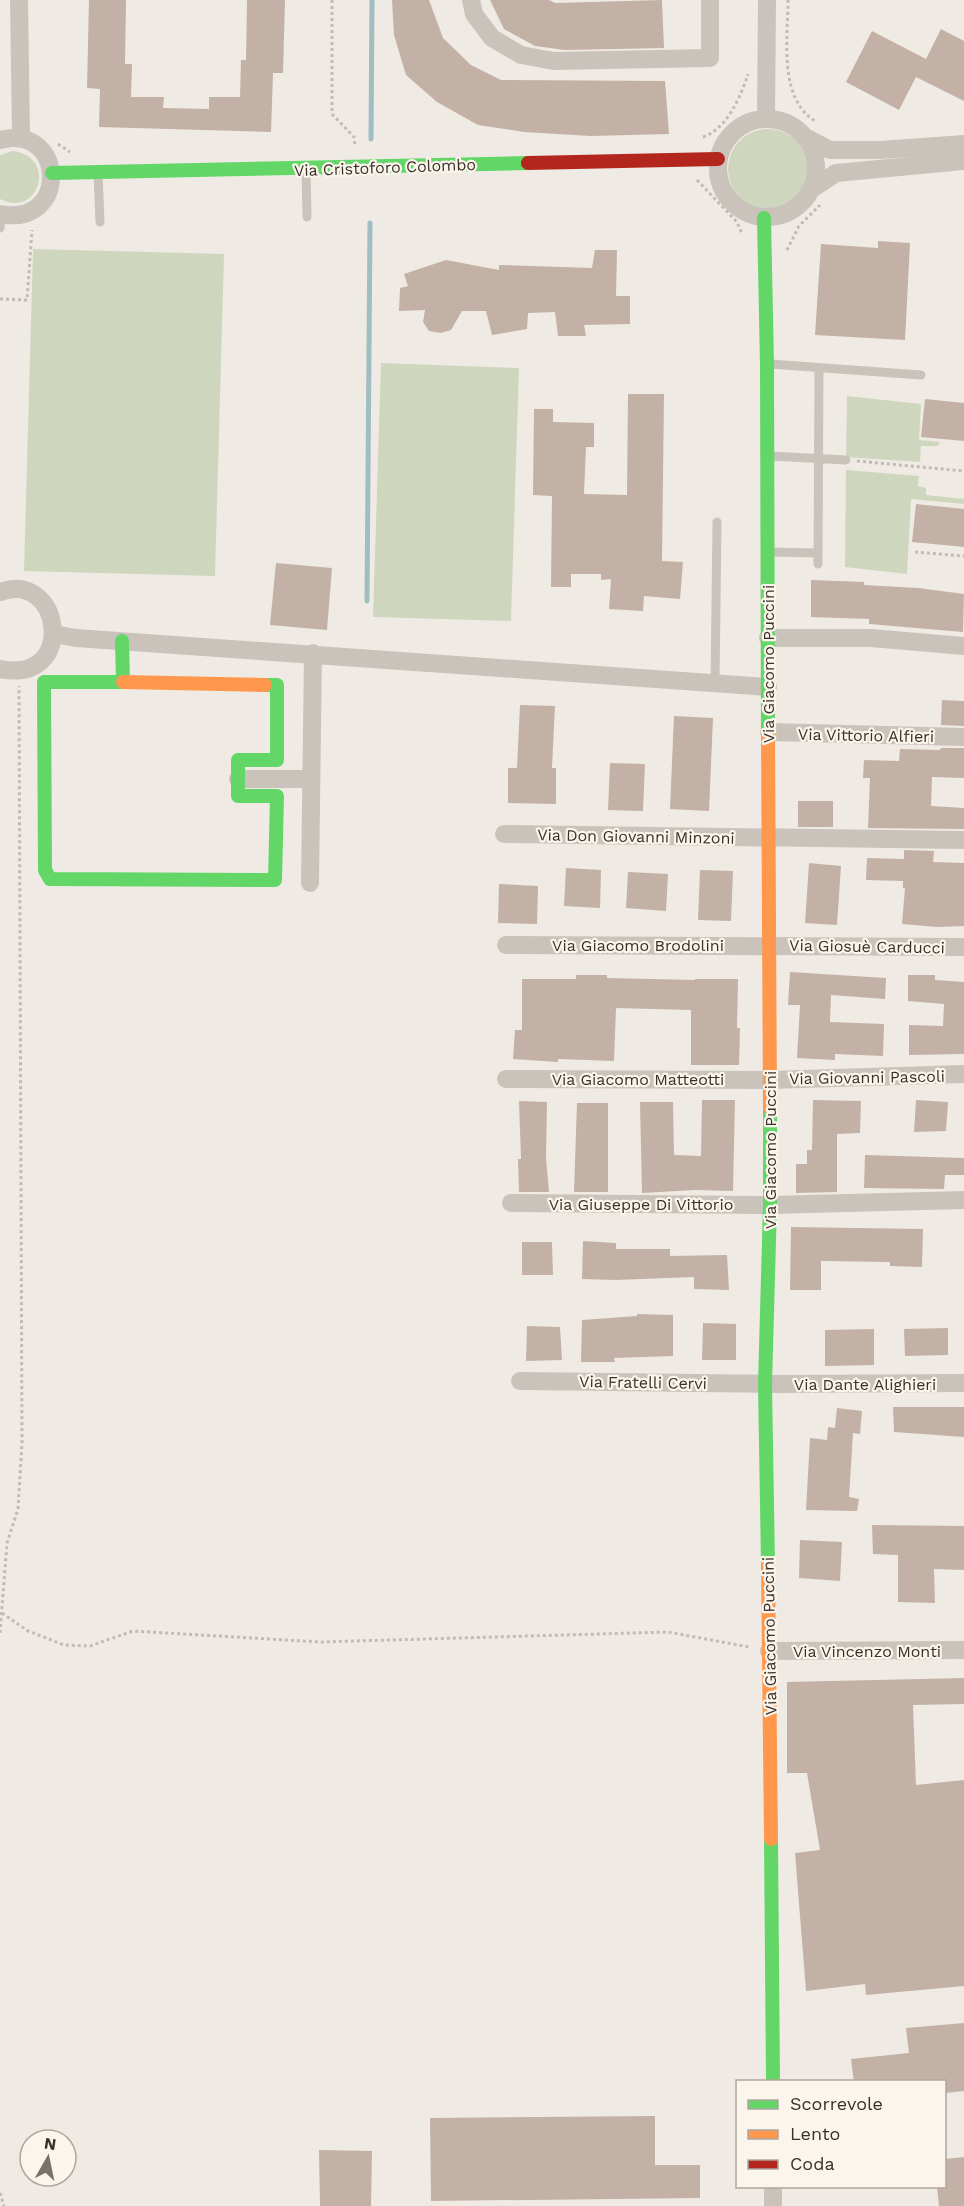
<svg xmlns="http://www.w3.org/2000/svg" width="964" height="2206" font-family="'Work Sans',sans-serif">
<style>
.green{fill:#cfd6be}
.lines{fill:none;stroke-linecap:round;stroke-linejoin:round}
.stream{stroke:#9fbec1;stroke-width:5}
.building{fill:#c3b1a5}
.path{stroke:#c1bbb5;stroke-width:3;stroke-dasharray:3 3;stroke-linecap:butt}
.lane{stroke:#c9c3bc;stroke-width:9}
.street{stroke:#c9c3bc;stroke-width:18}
.fast{stroke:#63d668;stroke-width:14}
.slow{stroke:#ff974d;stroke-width:14}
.jam{stroke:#b3261e;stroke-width:14}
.labels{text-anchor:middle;stroke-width:4.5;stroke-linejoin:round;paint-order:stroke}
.street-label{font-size:16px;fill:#3a302a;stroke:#fbf5ec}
</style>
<rect width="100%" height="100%" fill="#efebe4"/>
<path class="green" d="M728 169a40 40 0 1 1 80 0a40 40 0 1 1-80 0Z
M13 151C58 157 39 219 0 199V155Z
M33 249 224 254 215 576 24 571Z
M381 363 519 368 511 621 373 617Z
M847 396 921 404 919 440 940 442 938 446H921L920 462 846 457Z
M846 470 919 476 918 486 926 488V495L964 499V504L911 499 907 574 845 567Z"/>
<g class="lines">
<path class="stream" d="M371 139 372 0
M367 601 370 223"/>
</g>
<path class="building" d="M89 0H126L125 64H132L131 97H164L163 108 209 109V97H240L241 60H246L247 0H285L283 73H273L271 132 99 127 100 89 87 88Z
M392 0H429L443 38 471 65 501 80 665 81 669 134 591 136 524 132 478 125 437 102 406 75 394 35Z
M490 0H549L555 3 662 0 664 48 565 50 535 46 504 29Z
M941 29 964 41V101L916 77 899 110 846 82 872 31 926 59Z
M878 241 910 243 905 340 815 335 821 244 878 248Z
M595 250H617L616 296H630V324L584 325 586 336H558L555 312 528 313 527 329 492 335 486 311H462L451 330 441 333 429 331 423 322 425 310 399 311 400 288 408 286 404 274 446 260 499 270V265L592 268Z
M628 394H664L662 561 683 562 680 599 644 596 643 611 609 609 611 579 601 580V574H571V587H551L552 496 533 495 534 409H553V422L594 423V447H586L584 494 627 495Z
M925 399 964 403V441L921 437Z
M916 504 964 509V547L912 542Z
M276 563 332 568 327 630 270 625Z
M811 580 864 582V585L918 588 964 594 963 632 869 624V619L811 617Z
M942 700 964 701V726L941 725Z
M520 705 555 706 552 768H556V804L508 803V768H517Z
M674 716 713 718 709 811 670 809Z
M941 748H964V778L932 777 931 806 964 808V829L868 828 870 778H863L864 760 899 761 900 749 940 750Z
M610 763 645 764 643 811 608 810Z
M798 801H833V827H798Z
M904 850 934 851 933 862 964 863V926L937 927 902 924 905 888H903V881L866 880 867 858 904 859Z
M809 863 841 866 837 925 805 923Z
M566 868 601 870 600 908 564 906Z
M700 870 733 871 731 921 698 920Z
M628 872 668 874 666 911 626 908Z
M499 884 538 886 537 924 498 923Z
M790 972 886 978 885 999 831 995 830 1022 884 1024 883 1056 835 1054V1060L797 1058 800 1005H788Z
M576 975H607V978L695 980V979H738L737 1028H740L739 1065H691V1010L616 1008 614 1061 558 1059V1062L513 1059 515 1030H522V979H576Z
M908 975H935V980L964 982V1054L909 1055V1025L943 1026 944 1004 908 1001Z
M702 1100H735L733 1191 695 1190 642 1193 640 1102H673L674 1155 701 1156Z
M813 1100 861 1101 860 1133 837 1134V1192L796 1193V1164H807V1150H812Z
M916 1100 948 1102 946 1131 914 1132Z
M519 1101 547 1102 546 1158 549 1192H519L518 1159H521Z
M577 1103H608V1192H574Z
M865 1155 964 1158V1175H945L944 1189 864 1188Z
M791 1227 923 1229 922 1267 890 1266V1262L821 1261V1290H790Z
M583 1241 616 1243V1249H670V1256L727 1255 729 1290 694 1289V1277L615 1280 582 1279Z
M522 1242H552L553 1275H522Z
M637 1314 673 1315V1356L614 1358 615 1362H581L582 1320 637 1316Z
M703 1323 736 1324V1360H702Z
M527 1326 560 1327 562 1360 526 1361Z
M948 1328V1355L905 1356 904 1329Z
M874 1329V1365L825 1366V1330Z
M893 1407H964V1437L894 1432Z
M837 1408 862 1411 860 1434 853 1433 849 1497 859 1499 857 1511 806 1510 810 1438 827 1440 828 1427 835 1428Z
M872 1525 964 1526V1570L934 1569 935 1603 898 1602V1555L873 1554Z
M800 1540 842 1542 840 1581 799 1578Z
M964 1678V1704L913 1705 916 1785 964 1780V1986L866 1995 865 1984 806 1991 795 1853 820 1850 807 1773H787V1682Z
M964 2023V2091L945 2093V2082H854L851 2059 909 2053 906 2028Z
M655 2116V2165H700V2198L431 2201 430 2118Z
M319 2150 372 2151 371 2206H320Z
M964 2157V2206H939L937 2187H945V2159Z"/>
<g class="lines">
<path class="path" d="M332 0V114L354 137 355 146
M788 0C788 38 778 98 815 121
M703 137C727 129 741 96 748 74
M58 144 70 152
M697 180 737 222 742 234
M787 250 799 226 820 205
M0 299 27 300 32 230
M857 461 964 471
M915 552 964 556
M2 1613 28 1631 64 1645 90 1646 133 1631 320 1642 668 1632 749 1647
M0 1633 7 1543 18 1509 22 1443 19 686
M0 2193 4 2206"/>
<path class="lane" d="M306 169 307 217
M98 173 100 222
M0 228 1 214
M770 364 921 375
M770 456 846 460
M769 552 817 553
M818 564 819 368
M715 684 717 522"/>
<path class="street" d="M19 0 21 138
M471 0 474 14 492 38 521 55 554 61 710 58V0
M718 168a49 49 0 1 1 98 0a49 49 0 1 1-98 0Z
M766 119 767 0
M805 137 830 150H880L964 144
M0 140C66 123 70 228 0 214
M812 189 836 173 964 161
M0 592C62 569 78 685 0 669
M54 634 76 638 768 687
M768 638H871L964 646
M769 732 964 737
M238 779H311
M504 834 964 840
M310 883 313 653
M506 945 964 947
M506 1079 770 1080 964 1074
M511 1203 770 1205 964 1200
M520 1381 779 1384 964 1383
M769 1651 964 1650
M773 2186V2206"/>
<path class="fast" d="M52 173 528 163
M764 218 767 364 768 735
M122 641 123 682H44L45 870 50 879 275 880 277 796H238V760H277V685H265
M768 1564 765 1384 770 1205V1108
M771 1839 773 2082"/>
<path class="slow" d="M123 682 265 685
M768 735 770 1108
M768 1564 771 1839"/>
<path class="jam" d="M528 163 718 159"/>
</g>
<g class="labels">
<g class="street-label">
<text transform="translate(385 167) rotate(-2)" y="6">Via Cristoforo Colombo</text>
<text transform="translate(768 664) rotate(-90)" y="6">Via Giacomo Puccini</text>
<text transform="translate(866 735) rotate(1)" y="6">Via Vittorio Alfieri</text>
<text transform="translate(636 836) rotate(1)" y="6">Via Don Giovanni Minzoni</text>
<text x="638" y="951">Via Giacomo Brodolini</text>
<text transform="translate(867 946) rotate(1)" y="6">Via Giosuè Carducci</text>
<text transform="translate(867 1077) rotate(-1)" y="6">Via Giovanni Pascoli</text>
<text x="638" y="1085">Via Giacomo Matteotti</text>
<text transform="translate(770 1150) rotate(-90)" y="6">Via Giacomo Puccini</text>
<text x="641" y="1210">Via Giuseppe Di Vittorio</text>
<text transform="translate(643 1382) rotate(1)" y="6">Via Fratelli Cervi</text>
<text x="865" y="1390">Via Dante Alighieri</text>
<text transform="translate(769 1636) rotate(-91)" y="6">Via Giacomo Puccini</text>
<text x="867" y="1657">Via Vincenzo Monti</text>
</g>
</g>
<rect x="736" y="2080" width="210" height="108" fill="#fbf5ec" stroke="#aea69e" stroke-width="1.5"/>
<rect x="748" y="2100" width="30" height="9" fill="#63d668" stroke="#aea69e" stroke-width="1.5"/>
<text x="790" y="2110" font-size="18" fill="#3a302a">Scorrevole</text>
<rect x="748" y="2130" width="30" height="9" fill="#ff974d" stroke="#aea69e" stroke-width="1.5"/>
<text x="790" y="2140" font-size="18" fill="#3a302a">Lento</text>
<rect x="748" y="2160" width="30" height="9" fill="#b3261e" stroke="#aea69e" stroke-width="1.5"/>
<text x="790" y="2170" font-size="18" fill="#3a302a">Coda</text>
<g transform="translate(48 2158) rotate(9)"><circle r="28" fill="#fbf5ec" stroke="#aea69e" stroke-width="1.5"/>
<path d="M0-4.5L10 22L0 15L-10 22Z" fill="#79716b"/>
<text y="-9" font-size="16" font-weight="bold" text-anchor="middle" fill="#3a302a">N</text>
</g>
</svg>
